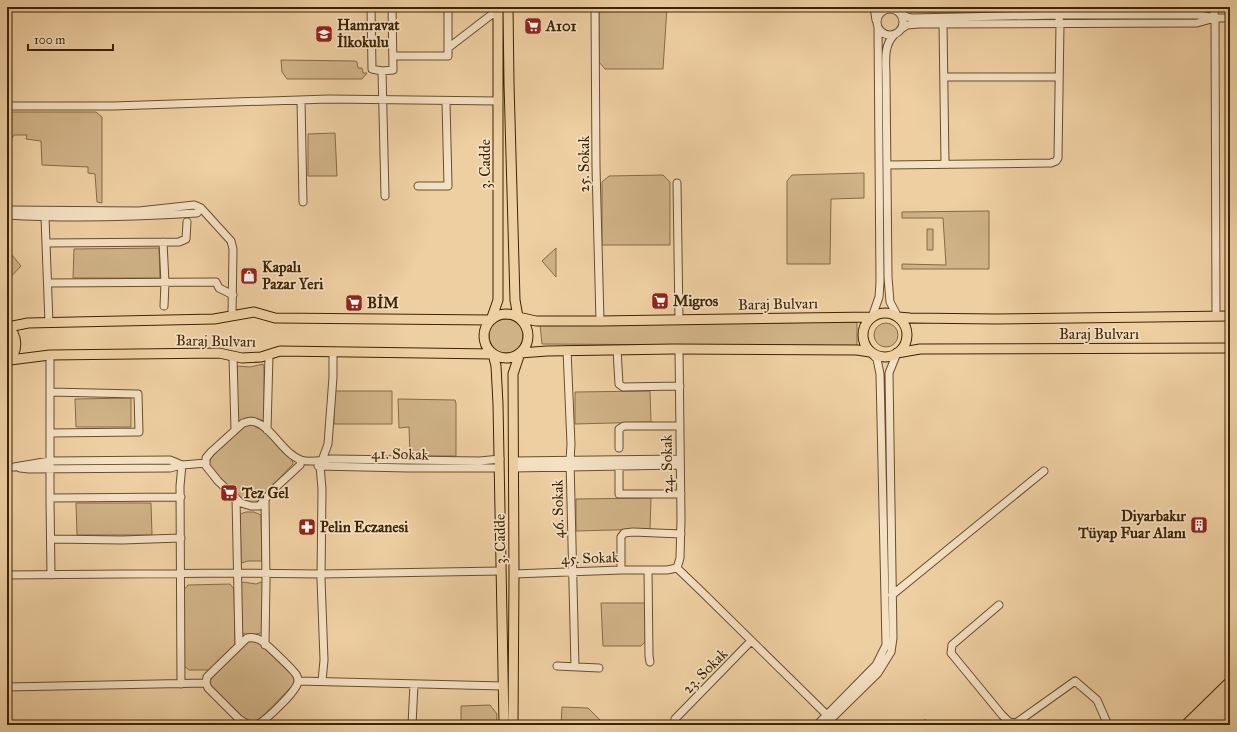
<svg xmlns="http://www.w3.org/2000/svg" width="1237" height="732" font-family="'IM FELL Great Primer',serif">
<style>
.green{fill:#d0b287;stroke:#866a46}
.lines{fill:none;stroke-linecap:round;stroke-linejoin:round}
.minor-casing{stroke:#694e2c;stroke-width:9}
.major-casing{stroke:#3d2304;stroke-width:11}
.highway-casing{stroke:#3d2304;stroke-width:13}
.minor{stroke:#f4e0c3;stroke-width:7}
.major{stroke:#eecfa2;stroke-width:9}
.highway{stroke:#eecfa2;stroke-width:11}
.labels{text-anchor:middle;stroke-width:3.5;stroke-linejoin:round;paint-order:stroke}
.poi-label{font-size:15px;font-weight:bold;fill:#3d2304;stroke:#f4e0c3;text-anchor:start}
.street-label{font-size:15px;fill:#3d2304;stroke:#f4e0c3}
</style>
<rect width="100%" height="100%" fill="#eecfa2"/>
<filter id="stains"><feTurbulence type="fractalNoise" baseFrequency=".005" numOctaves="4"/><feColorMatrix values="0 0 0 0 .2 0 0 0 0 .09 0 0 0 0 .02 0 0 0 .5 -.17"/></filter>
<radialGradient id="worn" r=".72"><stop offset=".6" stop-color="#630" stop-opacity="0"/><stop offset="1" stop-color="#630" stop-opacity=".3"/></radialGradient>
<path class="green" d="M599 7H667L663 69H605L599 62Z
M896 7H1050L1046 13 910 12Z
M281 60 355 61 357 62 358 68H362L363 73H367L362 79H287L282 72Z
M11 112H96L102 117V203L97 202 95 174 88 173V167L42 165 41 141 26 139 27 135H14L13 137 10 138Z
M335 133 337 176H308V134Z
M864 173V198L831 199 830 264H787V181L792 175Z
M663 175 670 182V245H602V182L609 176Z
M989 211V269H902V264L946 265 943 218H902V212Z
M927 229H933V250H927Z
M159 248 160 278H73L74 249Z
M556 248V277L542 261Z
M7 249 21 266 7 281Z
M489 336a17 17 0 1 1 34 0a17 17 0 1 1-34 0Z
M857 322V346L542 344 540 325Z
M874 335a12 12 0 1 1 24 0a12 12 0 1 1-24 0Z
M7 331 10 333 13 345 7 358Z
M263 364 264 367V421L252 417 239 421 237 420V366L250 367Z
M334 391H392V424H334Z
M650 391 651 422 575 424V392Z
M131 398V427H76L75 399Z
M398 399 455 400 456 403V456H410L409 427 399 428Z
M245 424H253L258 426C266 433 293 454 293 464L257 502C254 503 249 504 245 502 238 498 213 472 209 464L211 458Z
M651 498 650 529 576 531V499Z
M76 503H151L152 535H77Z
M246 512H254L261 515 262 561H248L241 563 240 514Z
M243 582 256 584 261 582 263 583 262 632C258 635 247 635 242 633L241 583Z
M230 584 234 589 235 644 210 670H189L184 666V590L188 585Z
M601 603H646V641L641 646H603Z
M254 639 258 642 291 674 296 679V682L258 721 254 724 248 722 212 688 209 683 213 676 249 641Z
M490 705 497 714 496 725H461V706Z
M562 707 588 708 605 725H561Z"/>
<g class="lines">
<defs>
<path id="minor" d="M371 7 372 69 382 71 393 70 392 7
M595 7 596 167 600 321
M874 7 876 20
M1213 7 1215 18 1216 316
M877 22a13 13 0 1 1 26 0a13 13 0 1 1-26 0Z
M899 12 907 17 912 18 1059 15H1199L1215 18 1197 23 919 24 907 25 901 29
M1215 18H1230
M943 24 945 164
M894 35C883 46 886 62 886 77L888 277 890 302 898 317
M448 48 491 15 498 14
M393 56H448V7
M382 71 385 196
M944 77H1059
M301 100 303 202
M7 106H113L329 99 498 101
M887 165 1051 163 1056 161 1058 158 1060 24 1057 7
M677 183 679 320
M418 186H448L446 101
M7 210 139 211 194 205 201 208 231 241 233 249 232 316
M7 215C70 219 134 217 197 213L201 208
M45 217 49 323
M163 242 165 283 164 306
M46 243 179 242 186 239 187 222
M48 283 216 282 219 288 233 295
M872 317 879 297 880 282 878 29
M567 350 571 444 570 461 575 667
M617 350 619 384 623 387 680 386
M50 355V500L51 575
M233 357 235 430
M267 430 269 355
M50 433 139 432 138 394 50 392
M619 448V429L624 426H680
M301 460 300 465 275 488 259 506H251L241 503 218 481 206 466V458L211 452 243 423C247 422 251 420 255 422 272 427 283 454 301 460 310 463 322 460 332 459L480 461 500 459
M513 461 680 459
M318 466 408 468H499
M14 467 50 461 170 460 182 465
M20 468 29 469 170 468 181 465
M513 468 680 465
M619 471V494H681
M50 498 181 497
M236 498 239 645
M265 500 266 580 265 645
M51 539 122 540 181 538
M677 568 702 592 827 715
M621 570V537L624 533 633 532 681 534
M648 570 649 656 650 662
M514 574 621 570H667L677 568 680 558 681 519 679 349
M7 575 237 573 321 574 501 571
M892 595 1044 471
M999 605 952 645 951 653 1002 715 1009 722 1016 723 1075 681 1097 700 1108 725
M557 666 599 668
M298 681 503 686
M322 681 324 660 321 579 322 489 320 466 328 444 333 377V352
M181 684 180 486 182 465 206 463
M7 687 206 683
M675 719 751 641
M249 725 239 719 208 688 206 683 207 677 247 638C252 637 257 638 262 641 268 646 295 671 297 676 298 678 298 681 298 682 296 692 266 720 257 725
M412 725 414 684
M817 725 876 665 886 645 880 374 877 359 870 352
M825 725 878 673 891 652 893 638 889 373 897 353
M925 725V724"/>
<path id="major" d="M508 7 509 83 515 300 518 317 536 321H600L872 317
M863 335a22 22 0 1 1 44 0a22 22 0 1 1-44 0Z
M484 336a22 22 0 1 1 44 0a22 22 0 1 1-44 0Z
M898 317 910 318 996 319 1230 316
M7 326C18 335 19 351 8 361
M8 327 28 323 214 319 254 312 275 318 491 320 498 300V7
M897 353 920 349 1230 348
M10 360 50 355 219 353 242 358 261 357 280 351 493 354 496 366 498 404 504 725
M513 725 514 574 513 374 520 353 547 351 674 349 857 350 870 352"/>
<path id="highway" d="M1187 725 1230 683
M1199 725 1230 695
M1214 725 1230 709"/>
</defs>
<use href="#minor" class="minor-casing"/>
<use href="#major" class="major-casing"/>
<use href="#highway" class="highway-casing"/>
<use href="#minor" class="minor"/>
<use href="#major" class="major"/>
<use href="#highway" class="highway"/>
</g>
<defs>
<symbol id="supermarket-square" viewBox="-11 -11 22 22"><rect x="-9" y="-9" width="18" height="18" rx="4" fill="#8f2418" stroke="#f4e0c3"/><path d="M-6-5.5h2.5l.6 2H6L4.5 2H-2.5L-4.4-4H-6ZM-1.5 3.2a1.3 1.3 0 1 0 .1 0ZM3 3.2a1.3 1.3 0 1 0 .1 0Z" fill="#fff"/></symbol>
<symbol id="school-square" viewBox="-11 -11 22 22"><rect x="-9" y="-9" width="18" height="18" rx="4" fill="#8f2418" stroke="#f4e0c3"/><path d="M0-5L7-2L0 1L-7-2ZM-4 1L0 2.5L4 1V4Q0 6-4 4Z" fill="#fff"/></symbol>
<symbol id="shop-square" viewBox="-11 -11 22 22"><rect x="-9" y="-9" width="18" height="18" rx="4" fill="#8f2418" stroke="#f4e0c3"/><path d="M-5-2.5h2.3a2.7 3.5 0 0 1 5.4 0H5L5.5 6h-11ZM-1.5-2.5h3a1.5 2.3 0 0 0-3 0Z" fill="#fff"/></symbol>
<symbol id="building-square" viewBox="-11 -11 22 22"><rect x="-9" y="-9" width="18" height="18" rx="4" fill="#8f2418" stroke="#f4e0c3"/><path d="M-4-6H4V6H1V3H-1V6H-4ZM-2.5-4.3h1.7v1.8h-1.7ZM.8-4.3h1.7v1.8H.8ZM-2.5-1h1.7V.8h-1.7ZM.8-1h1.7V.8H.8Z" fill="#fff"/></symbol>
<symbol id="pharmacy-square" viewBox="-11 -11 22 22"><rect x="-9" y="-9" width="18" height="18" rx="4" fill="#8f2418" stroke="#f4e0c3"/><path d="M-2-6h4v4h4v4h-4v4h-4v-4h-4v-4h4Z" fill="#fff"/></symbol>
</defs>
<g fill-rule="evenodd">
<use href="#supermarket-square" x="523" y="16" width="20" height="20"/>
<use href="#school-square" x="314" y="24" width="20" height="20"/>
<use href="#shop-square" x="239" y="266" width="20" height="20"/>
<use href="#supermarket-square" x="650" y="291" width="20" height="20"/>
<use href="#supermarket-square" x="344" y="293" width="20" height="20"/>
<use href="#supermarket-square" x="219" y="483" width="20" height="20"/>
<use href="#building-square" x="1189" y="515" width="20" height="20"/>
<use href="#pharmacy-square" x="297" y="517" width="20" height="20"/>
</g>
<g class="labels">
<g class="poi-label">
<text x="337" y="30">Hamravat<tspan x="337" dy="17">İlkokulu</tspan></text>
<text x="546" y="31">A101</text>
<text x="262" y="272">Kapalı<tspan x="262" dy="17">Pazar Yeri</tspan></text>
<text x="673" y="306">Migros</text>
<text x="367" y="308">BİM</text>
<text x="242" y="498">Tez Gel</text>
<text x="1186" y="521" text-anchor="end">Diyarbakır<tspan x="1186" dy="17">Tüyap Fuar Alanı</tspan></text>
<text x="320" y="532">Pelin Eczanesi</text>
</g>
<g class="street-label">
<text transform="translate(485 164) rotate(-90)" y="5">3. Cadde</text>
<text transform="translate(584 164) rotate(-90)" y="5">25. Sokak</text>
<text transform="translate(778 304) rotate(-1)" y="5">Baraj Bulvarı</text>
<text x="1099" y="339">Baraj Bulvarı</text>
<text transform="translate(216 341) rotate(1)" y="5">Baraj Bulvarı</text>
<text transform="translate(400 454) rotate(1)" y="5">41. Sokak</text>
<text transform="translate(667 464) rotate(-91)" y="5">24. Sokak</text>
<text transform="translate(558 509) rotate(-91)" y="5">46. Sokak</text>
<text transform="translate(500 539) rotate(-91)" y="5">3. Cadde</text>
<text transform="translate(590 558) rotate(-2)" y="5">45. Sokak</text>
<text transform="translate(705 671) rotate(-45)" y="5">23. Sokak</text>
</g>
</g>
<rect width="1237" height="732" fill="none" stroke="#eecfa2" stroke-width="24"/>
<rect x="8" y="8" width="1221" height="716" fill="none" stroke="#3d2304" stroke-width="2"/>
<rect x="12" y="12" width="1213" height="708" fill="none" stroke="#3d2304"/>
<path d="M28 44v6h85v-6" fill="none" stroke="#3d2304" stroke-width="2"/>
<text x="34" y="44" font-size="12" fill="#3d2304" stroke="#f4e0c3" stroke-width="3" paint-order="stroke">100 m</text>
<rect width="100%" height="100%" filter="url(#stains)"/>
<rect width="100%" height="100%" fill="url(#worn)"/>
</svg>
